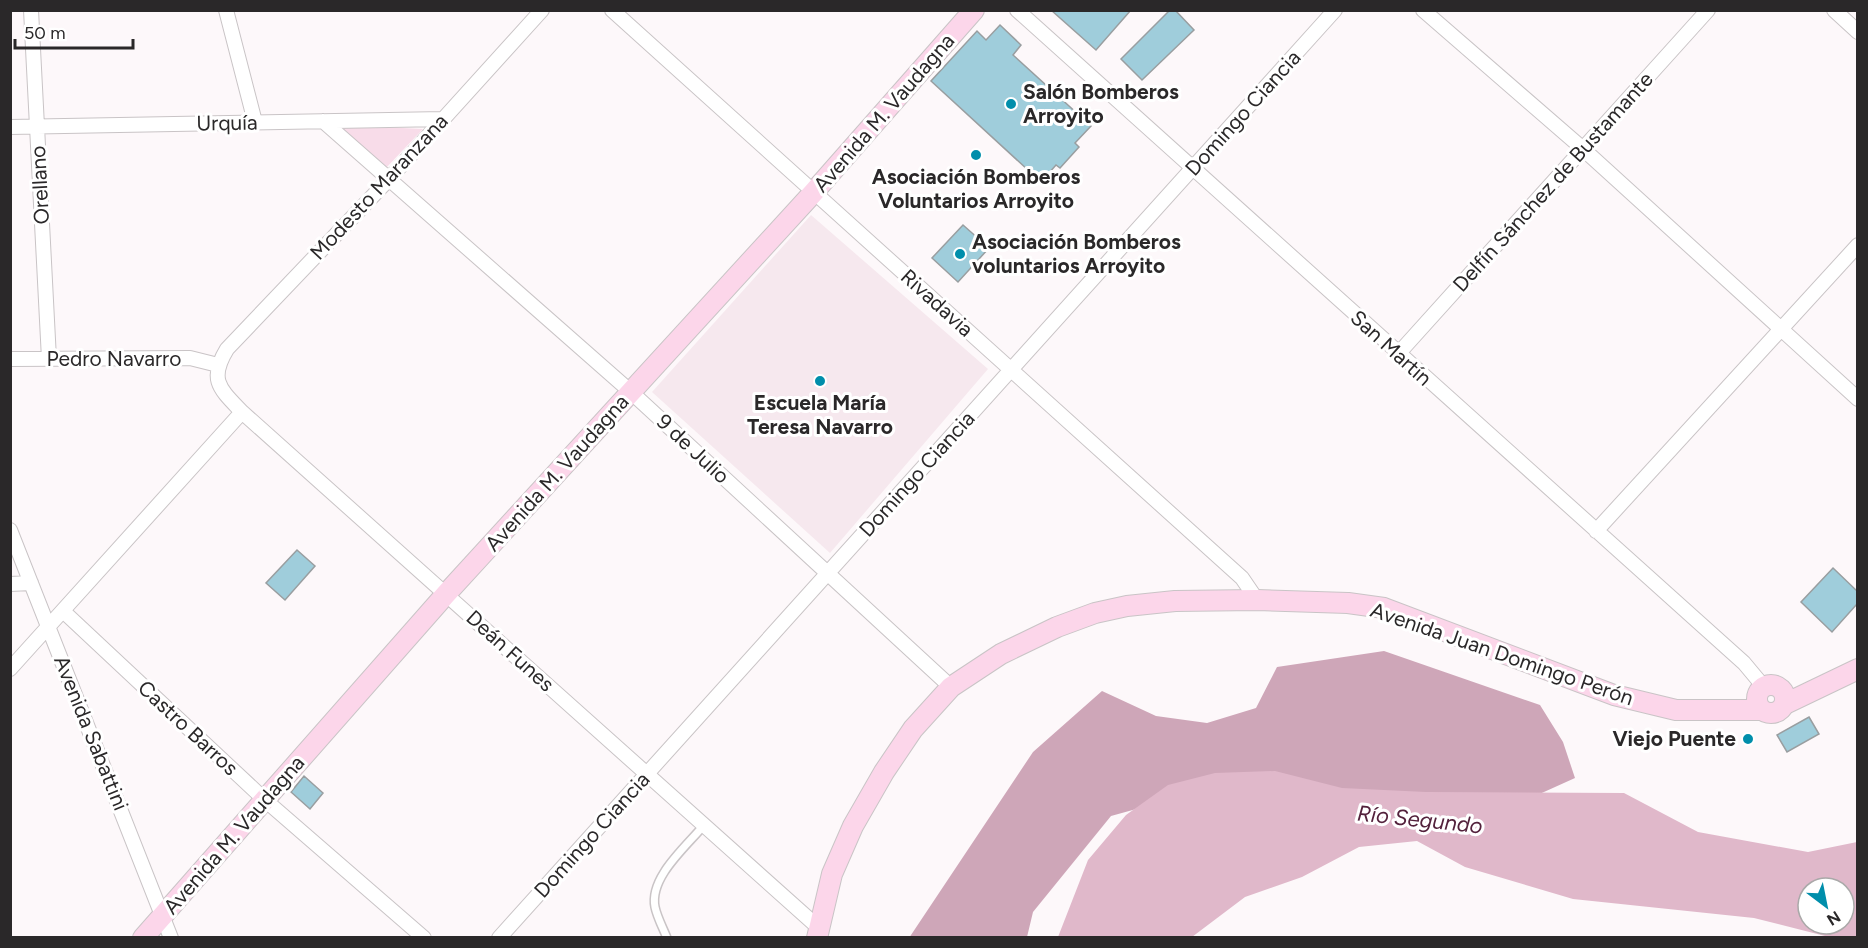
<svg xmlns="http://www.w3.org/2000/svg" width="1868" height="948" font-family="Figtree,sans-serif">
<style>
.built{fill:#f6e8ee}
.green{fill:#f8dce9}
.forest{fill:#cea6b8}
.water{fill:#e0b8ca;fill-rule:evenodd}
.building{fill:#9fcddb;stroke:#999ea0;stroke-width:1.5}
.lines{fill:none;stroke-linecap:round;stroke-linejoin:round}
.service-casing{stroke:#c9c4c6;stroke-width:10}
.minor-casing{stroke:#c9c4c6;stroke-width:16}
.secondary-casing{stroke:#c9c4c6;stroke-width:22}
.service{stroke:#fff;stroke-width:7}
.minor{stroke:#fff;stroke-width:14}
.secondary{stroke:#fcd6ea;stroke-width:20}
.poi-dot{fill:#008eab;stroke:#fff;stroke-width:2}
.labels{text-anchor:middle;stroke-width:6;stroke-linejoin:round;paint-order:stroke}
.poi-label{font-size:21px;font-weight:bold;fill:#2a2829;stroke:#fff;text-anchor:start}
.street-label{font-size:21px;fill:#2a2829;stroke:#fff}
.water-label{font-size:22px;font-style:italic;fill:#53213c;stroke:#fff}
</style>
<rect width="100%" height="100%" fill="#fdf8fa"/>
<path class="built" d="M811 215 988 369 830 553 652 392Z"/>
<path class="green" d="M338 125 423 129 385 169Z"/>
<path class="forest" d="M1384 651 1540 705 1563 742 1575 778 1515 805 1205 790 1111 816 1033 912 1027 937 909 938 1033 752 1102 691 1156 716 1207 723 1256 708 1277 667Z"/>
<path class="water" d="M1275 771 1342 788 1426 792 1624 793 1698 832 1808 852 1857 842V937H1829L1754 918 1573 899 1465 867 1417 841 1359 847 1302 877 1245 897 1192 937H1058L1088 860 1126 815 1168 785 1215 773ZM1808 888H1844V924H1808Z"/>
<path class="building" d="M1051 10H1131L1096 50Z
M1170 10H1175L1194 30 1142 80 1121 59Z
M1000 25 1021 45 1013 55 1091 126 1075 143 1079 147 1060 168 1056 165 1041 182 931 81 977 31 986 40Z
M963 225 989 248 958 282 932 258Z
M297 550 315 566 285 600 266 583Z
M1833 568 1857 591V604L1832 632 1801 602Z
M1809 717 1819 734 1787 752 1777 735Z
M304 776 323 793 310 809 291 792Z"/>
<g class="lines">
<defs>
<path id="service" d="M667 938C663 928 657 917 655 907 649 877 687 846 704 825"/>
<path id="minor" d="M31 10 49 359
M226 10 255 122
M542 10 389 179 227 349C208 380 220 389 242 412L819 928
M612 10 1242 578 1257 600
M1017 10 1744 663 1764 687
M1423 10 1582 148 1858 399
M1834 10 1858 32
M323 121 631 392 951 687
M10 127 443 119
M1398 354 1708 10
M10 359 190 358 218 365
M10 530 171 938
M1596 531 1858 245
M10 584 31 583
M63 611 265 800 424 938
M10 669 242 412
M499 938 1335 10"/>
<path id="secondary" d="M1757 699a14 14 0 1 1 28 0a14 14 0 1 1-28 0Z
M1785 704 1858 669
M143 938 446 594 813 193 974 10
M817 938 832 874 853 826 884 772 913 729 951 687 1001 654 1057 627 1095 613 1127 606 1175 601 1257 600 1348 603 1384 608 1614 695 1676 710H1762"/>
</defs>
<use href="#service" class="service-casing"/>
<use href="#minor" class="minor-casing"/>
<use href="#secondary" class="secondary-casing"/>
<use href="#service" class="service"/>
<use href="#minor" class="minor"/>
<use href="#secondary" class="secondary"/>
</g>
<g class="poi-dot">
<circle cx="1011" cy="104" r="6"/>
<circle cx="976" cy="155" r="6"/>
<circle cx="960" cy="254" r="6"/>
<circle cx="820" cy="381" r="6"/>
<circle cx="1748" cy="739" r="6"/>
</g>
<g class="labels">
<g class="poi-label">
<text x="1023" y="99">Salón Bomberos<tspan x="1023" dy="24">Arroyito</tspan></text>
<text x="976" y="184" text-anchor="middle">Asociación Bomberos<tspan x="976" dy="24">Voluntarios Arroyito</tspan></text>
<text x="972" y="249">Asociación Bomberos<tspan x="972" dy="24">voluntarios Arroyito</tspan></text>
<text x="820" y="410" text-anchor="middle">Escuela María<tspan x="820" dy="24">Teresa Navarro</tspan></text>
<text x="1736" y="746" text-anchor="end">Viejo Puente</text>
</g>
<g class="street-label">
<text transform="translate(884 113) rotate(-49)" y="7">Avenida M. Vaudagna</text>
<text transform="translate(1243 113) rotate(-48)" y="7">Domingo Ciancia</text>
<text transform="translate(227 123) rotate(-1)" y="7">Urquía</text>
<text transform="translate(1553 182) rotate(-48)" y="7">Delfín Sánchez de Bustamante</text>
<text transform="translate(40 185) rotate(-93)" y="7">Orellano</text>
<text transform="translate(379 187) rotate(-47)" y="7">Modesto Maranzana</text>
<text transform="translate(937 303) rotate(42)" y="7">Rivadavia</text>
<text transform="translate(1391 348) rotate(42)" y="7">San Martín</text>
<text x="114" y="366">Pedro Navarro</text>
<text transform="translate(693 449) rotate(43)" y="7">9 de Julio</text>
<text transform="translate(557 473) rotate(-48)" y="7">Avenida M. Vaudagna</text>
<text transform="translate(917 474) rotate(-48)" y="7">Domingo Ciancia</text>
<text transform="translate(510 651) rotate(42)" y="7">Deán Funes</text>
<text transform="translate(1502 654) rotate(19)" y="7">Avenida Juan Domingo Perón</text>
<text transform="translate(188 728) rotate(43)" y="7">Castro Barros</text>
<text transform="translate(91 733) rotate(68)" y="7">Avenida Sabattini</text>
<text transform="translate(234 835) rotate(-49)" y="7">Avenida M. Vaudagna</text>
<text transform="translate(592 835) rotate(-48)" y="7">Domingo Ciancia</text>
</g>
<g class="water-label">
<text transform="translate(1420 819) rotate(6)" y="8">Río Segundo</text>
</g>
</g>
<rect width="1868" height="948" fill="none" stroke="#2a2829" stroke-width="24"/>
<g transform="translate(1826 906) rotate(148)"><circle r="28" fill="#ffffff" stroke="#aaa9a9" stroke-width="1.5"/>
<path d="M0-4.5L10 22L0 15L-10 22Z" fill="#008eab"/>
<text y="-9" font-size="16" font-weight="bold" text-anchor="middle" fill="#2a2829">N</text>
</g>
<path d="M15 39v9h118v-9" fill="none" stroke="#2a2829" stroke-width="3"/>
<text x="24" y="39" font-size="18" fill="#2a2829" stroke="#ffffff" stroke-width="4.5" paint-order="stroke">50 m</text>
</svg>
